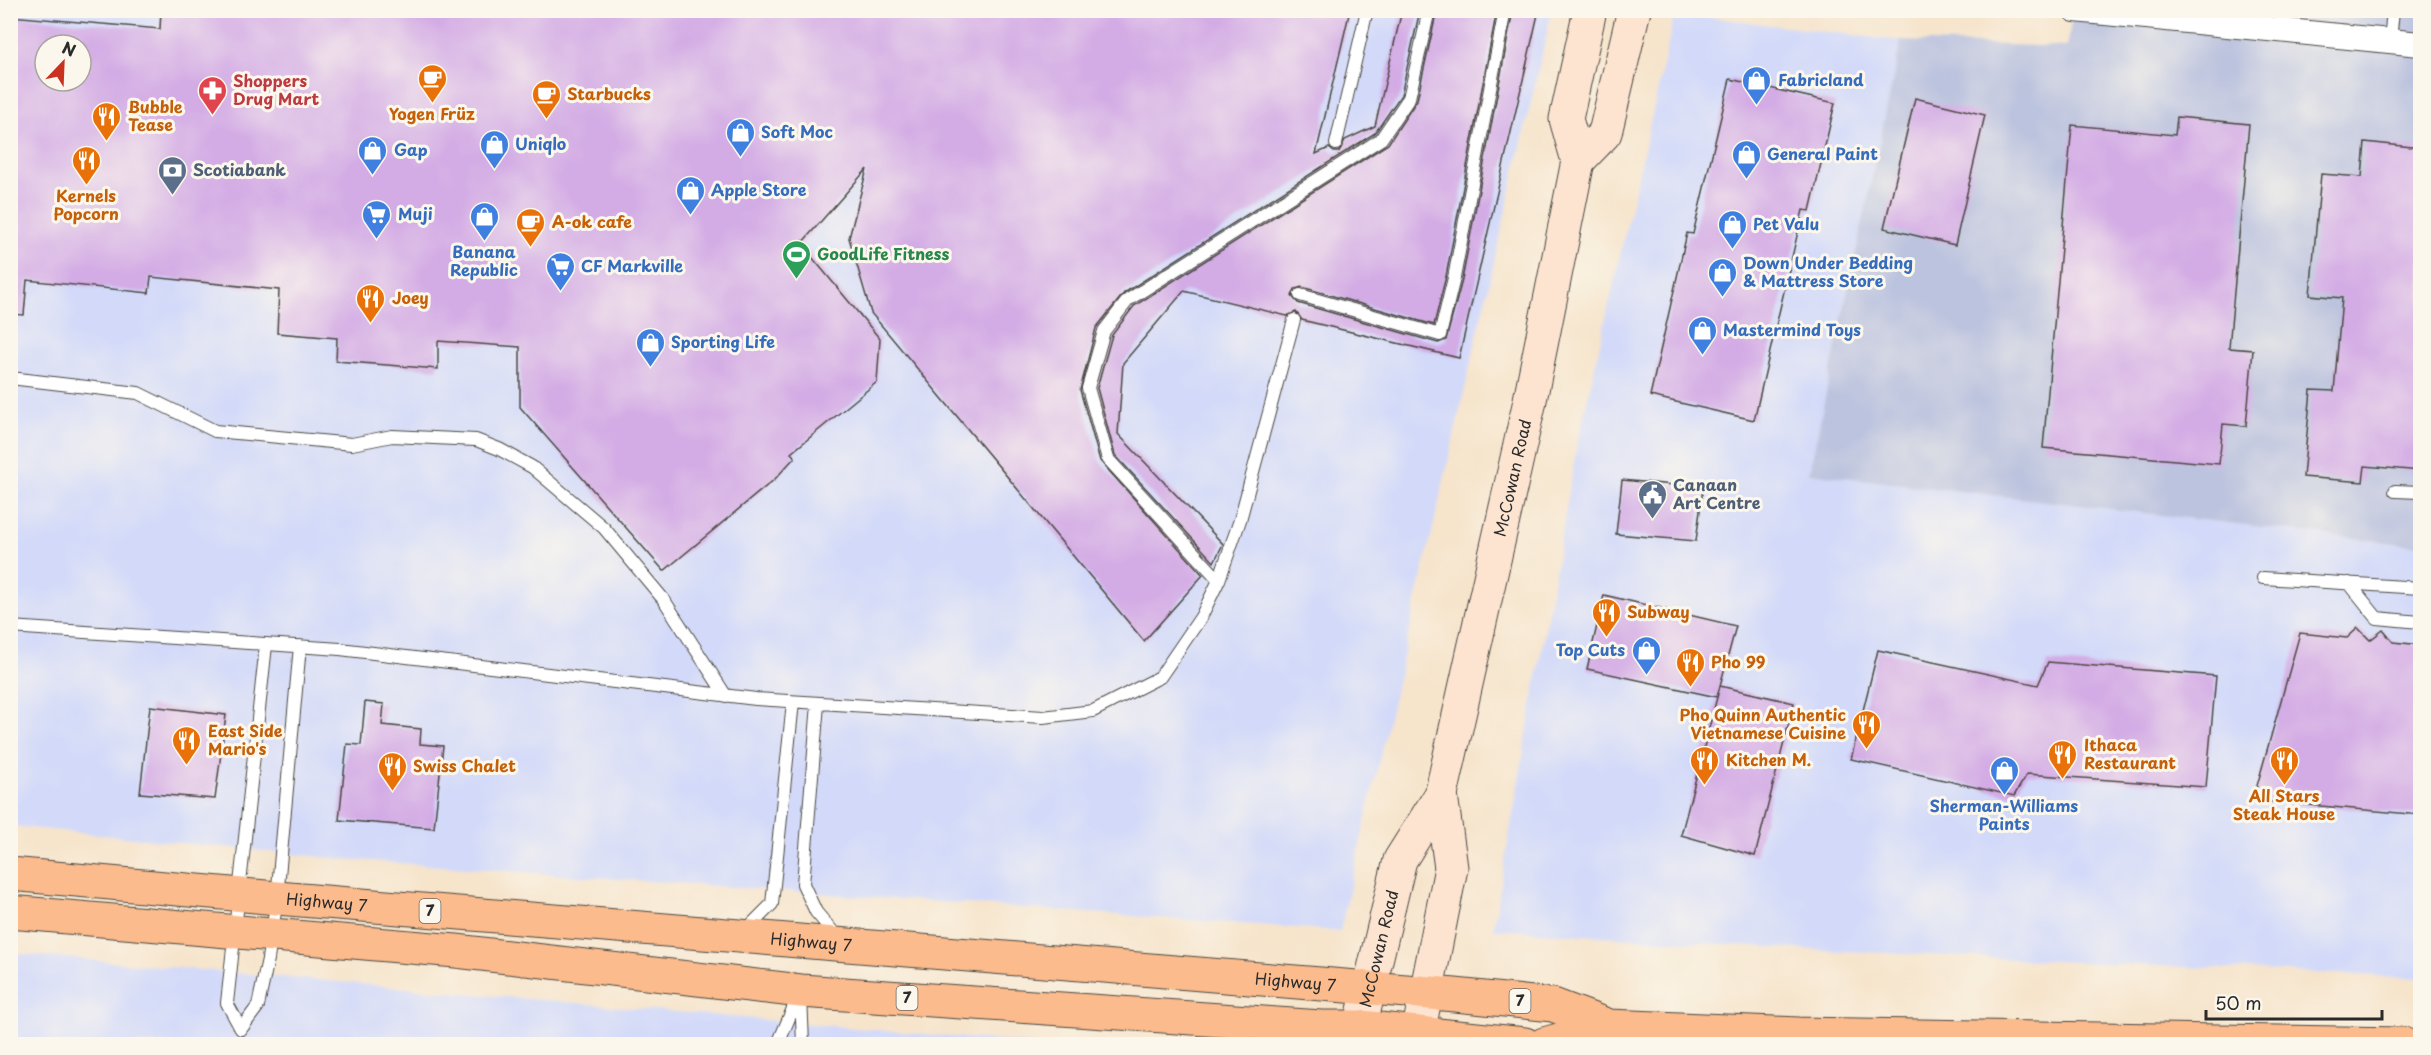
<svg xmlns="http://www.w3.org/2000/svg" width="2431" height="1055" font-family="'Playpen Sans',sans-serif">
<style>
.built{fill:#d2d9f9;fill-rule:evenodd}
.industrial{fill:#bcc3de}
.building{fill:#d3ace5;fill-rule:evenodd}
.lines{fill:none;stroke-linecap:round;stroke-linejoin:round}
.service-casing{stroke:#494743;stroke-width:14}
.minor-casing{stroke:#494743;stroke-width:26}
.secondary-casing{stroke:#494743;stroke-width:35}
.primary-casing{stroke:#494743;stroke-width:35}
.service{stroke:#fff;stroke-width:12}
.minor{stroke:#fff;stroke-width:24}
.secondary{stroke:#fde4d1;stroke-width:33}
.primary{stroke:#fbbb8c;stroke-width:33}
.labels{text-anchor:middle;stroke-width:6;stroke-linejoin:round;paint-order:stroke}
.shield{fill:#fbf7ec;stroke:#696865;stroke-width:1.5}
.shield-label{font-size:15px;font-weight:bold;fill:#2b2b2b}
.shop-label{font-size:16px;font-weight:bold;fill:#366cbe;stroke:#fbf7ec;text-anchor:start}
.health-label{font-size:16px;font-weight:bold;fill:#be3a42;stroke:#fbf7ec;text-anchor:start}
.food-label{font-size:16px;font-weight:bold;fill:#c56008;stroke:#fbf7ec;text-anchor:start}
.service-label{font-size:16px;font-weight:bold;fill:#4e5e75;stroke:#fbf7ec;text-anchor:start}
.leisure-label{font-size:16px;font-weight:bold;fill:#27864d;stroke:#fbf7ec;text-anchor:start}
.street-label{font-size:16px;fill:#2b2b2b;stroke:#fbf7ec}
</style>
<rect width="100%" height="100%" fill="#fbf7ec"/>
<filter id="ink" filterUnits="userSpaceOnUse"><feTurbulence type="fractalNoise" baseFrequency=".0167" numOctaves="2"/><feDisplacementMap in="SourceGraphic" scale="12" xChannelSelector="R" yChannelSelector="G"/><feConvolveMatrix kernelMatrix="1 2 1 2 8 2 1 2 1" color-interpolation-filters="sRGB"/></filter>
<filter id="wash" filterUnits="userSpaceOnUse"><feTurbulence type="fractalNoise" baseFrequency=".008" numOctaves="4" result="noise"/><feDisplacementMap in="SourceGraphic" scale="24" xChannelSelector="R" yChannelSelector="G"/><feGaussianBlur stdDeviation="1.35" result="paint"/><feColorMatrix in="noise" values="0 0 0 0 0 0 0 0 0 0 0 0 0 0 0 0 0 1.4 0 .05"/><feComposite in="paint" operator="in"/></filter>
<g filter="url(#wash)">
<rect width="100%" height="100%" fill="#f6e4cb"/>
<path class="built" d="M10 11H1552L1340 931 342 859 11 826ZM45 45H81V81H45Z
M1675 13 1901 41 1809 473 2420 546V978L1797 949 1493 929 1577 445Z
M11 953 1036 1044H11Z"/>
<path class="industrial" d="M2073 11H2420V546L1809 473 1901 41 2067 47Z"/>
<g id="blocks">
<path class="building" d="M161 10H1350L1316 154 1329 148 1334 152H1339L1345 140 1375 126 1402 10H1420L1401 95 1375 133 1124 293 1096 328 1080 390 1100 461 1203 575 1144 641 871 313 849 238 867 169 801 244 880 339 877 382 791 453 795 457 775 479 664 571 520 407V347L438 341V369L336 361 337 338 277 333 279 290 151 277 149 293 27 280 24 315 10 314V16L160 29ZM45 45H81V81H45Z
M1437 10H1497L1446 276 1434 325 1302 287 1295 289 1292 296 1298 303 1438 343 1446 340 1462 280 1513 10H1539L1459 358 1302 320 1296 312 1287 316 1184 291 1123 363 1118 434 1223 544 1214 562 1115 455 1097 388 1112 335 1134 306 1388 144 1417 100Z
M1730 79 1835 103 1810 211 1803 210 1754 420 1650 396 1687 233 1693 234Z
M1915 98 1985 115 1955 245 1884 228Z
M2177 117 2249 124 2229 348 2253 350 2246 426 2223 424 2219 464 2043 448 2072 125 2175 135Z
M2365 142 2421 148V471L2365 466 2363 482 2303 477 2311 390 2334 391 2342 298 2310 295 2321 174 2362 177Z
M1622 480 1703 488 1696 541 1616 534Z
M1604 595 1736 626 1717 697 1587 669Z
M2358 628 2370 640 2383 630 2393 642 2421 645V815L2253 800 2300 633 2347 638Z
M1878 650 2038 685 2048 662 2216 676 2206 787 2027 774 2014 796 1851 759Z
M1720 686 1794 703 1755 856 1681 835Z
M365 702 384 704 382 725 421 729 420 744 443 746 434 828 339 820 347 744 361 745Z
M150 706 226 715 215 799 140 793Z"/>
</g>
</g>
<g filter="url(#ink)">
<use href="#blocks" fill-opacity="0" stroke="#494743" stroke-width="1.5"/>
<g class="lines">
<defs>
<path id="service" d="M2390 41 2393 10
M1336 144 1367 10
M1300 295 1440 335 1454 278 1505 10
M10 378 138 393 215 431 352 444 392 436 476 440 499 449 532 467 604 528 664 600 726 696
M2395 491 2420 492
M2263 578 2420 588
M1219 580 1108 459 1088 388 1104 331 1128 300 1381 139 1409 98 1429 10
M2349 583 2377 618 2420 622
M10 627 340 649 756 699 1043 717 1093 711 1160 677 1201 617 1219 580 1240 520 1294 320
M266 645 227 1003 241 1029 258 1006 268 959 277 898 300 646
M818 704 803 884 816 912 839 939
M745 931 772 904 793 702
M801 995 803 1044
M778 1044 800 992"/>
<path id="minor" d="M2075 10 2420 44"/>
<g id="secondary">
<path d="M1578 161 1605 133 1634 10"/>
<path id="s1" d="M1356 1044 1400 860 1441 795 1529 405 1578 161 1566 119 1590 10"/>
<path d="M1416 1044 1451 868 1441 795"/>
</g>
<g id="primary">
<path id="s2" d="M10 874 277 898 1455 995 1553 1005 1609 1026 1799 1034 2404 1044"/>
<path d="M10 912 456 951 801 991 1322 1027H1360L1525 1044"/>
<path d="M1544 1044 1609 1026"/>
</g>
</defs>
<use href="#service" class="service-casing"/>
<use href="#minor" class="minor-casing"/>
<use href="#secondary" class="secondary-casing"/>
<use href="#primary" class="primary-casing"/>
<use href="#service" class="service"/>
<use href="#minor" class="minor"/>
<use href="#secondary" class="secondary"/>
<use href="#primary" class="primary"/>
</g>
</g>
<defs>
<symbol id="cafe-pin" viewBox="-11 -11 22 30"><path d="M0 17L-7.5 6A9.5 9.5 0 1 1 7.5 6Z" fill="#e8710a" stroke="#fbf7ec"/><path d="M-5.5-4.5H6V0H3Q3 3.5 0 3.5H-2.5Q-5.5 3.5-5.5 0ZM3-3.2v2h1.7v-2ZM-6 4.5H4V6H-6Z" fill="#fff"/></symbol>
<symbol id="shop-pin" viewBox="-11 -11 22 30"><path d="M0 17L-7.5 6A9.5 9.5 0 1 1 7.5 6Z" fill="#3f7fe0" stroke="#fbf7ec"/><path d="M-5-2.5h2.3a2.7 3.5 0 0 1 5.4 0H5L5.5 6h-11ZM-1.5-2.5h3a1.5 2.3 0 0 0-3 0Z" fill="#fff"/></symbol>
<symbol id="pharmacy-pin" viewBox="-11 -11 22 30"><path d="M0 17L-7.5 6A9.5 9.5 0 1 1 7.5 6Z" fill="#e0444e" stroke="#fbf7ec"/><path d="M-2-6h4v4h4v4h-4v4h-4v-4h-4v-4h4Z" fill="#fff"/></symbol>
<symbol id="restaurant-pin" viewBox="-11 -11 22 30"><path d="M0 17L-7.5 6A9.5 9.5 0 1 1 7.5 6Z" fill="#e8710a" stroke="#fbf7ec"/><path d="M-5-6h1v4h1v-4h1v4h1v-4h1v5L-1.5 .5V6h-2V.5L-5-1ZM5-6V6H3V1.5H1.5Q1.5-4 5-6Z" fill="#fff"/></symbol>
<symbol id="bank-pin" viewBox="-11 -11 22 30"><path d="M0 17L-7.5 6A9.5 9.5 0 1 1 7.5 6Z" fill="#5c6f8a" stroke="#fbf7ec"/><path d="M-6-4H6V4H-6ZM0-2.3a2.3 2.3 0 1 0 0 4.6a2.3 2.3 0 1 0 0-4.6Z" fill="#fff"/></symbol>
<symbol id="supermarket-pin" viewBox="-11 -11 22 30"><path d="M0 17L-7.5 6A9.5 9.5 0 1 1 7.5 6Z" fill="#3f7fe0" stroke="#fbf7ec"/><path d="M-6-5.5h2.5l.6 2H6L4.5 2H-2.5L-4.4-4H-6ZM-1.5 3.2a1.3 1.3 0 1 0 .1 0ZM3 3.2a1.3 1.3 0 1 0 .1 0Z" fill="#fff"/></symbol>
<symbol id="stadium-pin" viewBox="-11 -11 22 30"><path d="M0 17L-7.5 6A9.5 9.5 0 1 1 7.5 6Z" fill="#2e9e5b" stroke="#fbf7ec"/><path d="M0-5a6.5 5 0 1 0 0 10a6.5 5 0 1 0 0-10ZM-3.5-1.8h7v3.6h-7Z" fill="#fff"/></symbol>
<symbol id="civic-pin" viewBox="-11 -11 22 30"><path d="M0 17L-7.5 6A9.5 9.5 0 1 1 7.5 6Z" fill="#5c6f8a" stroke="#fbf7ec"/><path d="M-.6-6.5H3V-4.5H.6V-3L4-1V1h2V6H-6V1h2V-1L-.6-3ZM-1.2 2.5V6h2.4V2.5Z" fill="#fff"/></symbol>
</defs>
<g fill-rule="evenodd">
<use href="#cafe-pin" x="416" y="62" width="33" height="45"/>
<use href="#shop-pin" x="1740" y="64" width="33" height="45"/>
<use href="#pharmacy-pin" x="196" y="74" width="33" height="45"/>
<use href="#cafe-pin" x="530" y="78" width="33" height="45"/>
<use href="#restaurant-pin" x="90" y="100" width="33" height="45"/>
<use href="#shop-pin" x="724" y="116" width="33" height="45"/>
<use href="#shop-pin" x="478" y="128" width="33" height="45"/>
<use href="#shop-pin" x="356" y="134" width="33" height="45"/>
<use href="#shop-pin" x="1730" y="138" width="33" height="45"/>
<use href="#restaurant-pin" x="70" y="144" width="33" height="45"/>
<use href="#bank-pin" x="156" y="154" width="33" height="45"/>
<use href="#shop-pin" x="674" y="174" width="33" height="45"/>
<use href="#supermarket-pin" x="360" y="198" width="33" height="45"/>
<use href="#shop-pin" x="468" y="200" width="33" height="45"/>
<use href="#cafe-pin" x="514" y="206" width="33" height="45"/>
<use href="#shop-pin" x="1716" y="208" width="33" height="45"/>
<use href="#stadium-pin" x="780" y="238" width="33" height="45"/>
<use href="#supermarket-pin" x="544" y="250" width="33" height="45"/>
<use href="#shop-pin" x="1706" y="256" width="33" height="45"/>
<use href="#restaurant-pin" x="354" y="282" width="33" height="45"/>
<use href="#shop-pin" x="1686" y="314" width="33" height="45"/>
<use href="#shop-pin" x="634" y="326" width="33" height="45"/>
<use href="#civic-pin" x="1636" y="478" width="33" height="45"/>
<use href="#restaurant-pin" x="1590" y="596" width="33" height="45"/>
<use href="#shop-pin" x="1630" y="634" width="33" height="45"/>
<use href="#restaurant-pin" x="1674" y="646" width="33" height="45"/>
<use href="#restaurant-pin" x="1850" y="708" width="33" height="45"/>
<use href="#restaurant-pin" x="170" y="724" width="33" height="45"/>
<use href="#restaurant-pin" x="2046" y="738" width="33" height="45"/>
<use href="#restaurant-pin" x="1688" y="744" width="33" height="45"/>
<use href="#restaurant-pin" x="2268" y="744" width="33" height="45"/>
<use href="#restaurant-pin" x="376" y="750" width="33" height="45"/>
<use href="#shop-pin" x="1988" y="754" width="33" height="45"/>
</g>
<g class="labels">
<g class="shield">
<rect x="419.5" y="899" width="21" height="24" rx="4.5"/>
<rect x="896.5" y="986" width="21" height="24" rx="4.5"/>
<rect x="1509.5" y="989" width="21" height="24" rx="4.5"/>
</g>
<g class="shield-label">
<text x="430" y="916">7</text>
<text x="907" y="1003">7</text>
<text x="1520" y="1006">7</text>
</g>
<g class="shop-label">
<text x="1778" y="86">Fabricland</text>
<text x="761" y="138">Soft Moc</text>
<text x="515" y="150">Uniqlo</text>
<text x="394" y="156">Gap</text>
<text x="1767" y="160">General Paint</text>
<text x="711" y="196">Apple Store</text>
<text x="398" y="220">Muji</text>
<text x="1753" y="230">Pet Valu</text>
<text x="484" y="258" text-anchor="middle">Banana<tspan x="484" dy="18">Republic</tspan></text>
<text x="1743" y="269">Down Under Bedding<tspan x="1743" dy="18">&amp; Mattress Store</tspan></text>
<text x="581" y="272">CF Markville</text>
<text x="1723" y="336">Mastermind Toys</text>
<text x="671" y="348">Sporting Life</text>
<text x="1625" y="656" text-anchor="end">Top Cuts</text>
<text x="2004" y="812" text-anchor="middle">Sherman-Williams<tspan x="2004" dy="18">Paints</tspan></text>
</g>
<g class="health-label">
<text x="233" y="87">Shoppers<tspan x="233" dy="18">Drug Mart</tspan></text>
</g>
<g class="food-label">
<text x="567" y="100">Starbucks</text>
<text x="128" y="113">Bubble<tspan x="128" dy="18">Tease</tspan></text>
<text x="432" y="120" text-anchor="middle">Yogen Früz</text>
<text x="86" y="202" text-anchor="middle">Kernels<tspan x="86" dy="18">Popcorn</tspan></text>
<text x="552" y="228">A-ok cafe</text>
<text x="392" y="304">Joey</text>
<text x="1627" y="618">Subway</text>
<text x="1711" y="668">Pho 99</text>
<text x="1846" y="721" text-anchor="end">Pho Quinn Authentic<tspan x="1846" dy="18">Vietnamese Cuisine</tspan></text>
<text x="208" y="737">East Side<tspan x="208" dy="18">Mario's</tspan></text>
<text x="2084" y="751">Ithaca<tspan x="2084" dy="18">Restaurant</tspan></text>
<text x="1726" y="766">Kitchen M.</text>
<text x="413" y="772">Swiss Chalet</text>
<text x="2284" y="802" text-anchor="middle">All Stars<tspan x="2284" dy="18">Steak House</tspan></text>
</g>
<g class="service-label">
<text x="193" y="176">Scotiabank</text>
<text x="1673" y="491">Canaan<tspan x="1673" dy="18">Art Centre</tspan></text>
</g>
<g class="leisure-label">
<text x="817" y="260">GoodLife Fitness</text>
</g>
<g class="street-label">
<text dy="6" stroke="none"><textPath href="#s1" startOffset="591">McCowan Road</textPath></text>
<text dy="6" stroke="none"><textPath href="#s2" startOffset="318">Highway 7</textPath></text>
<text dy="6" stroke="none"><textPath href="#s2" startOffset="804">Highway 7</textPath></text>
<text dy="6" stroke="none"><textPath href="#s1" startOffset="98">McCowan Road</textPath></text>
<text dy="6" stroke="none"><textPath href="#s2" startOffset="1290">Highway 7</textPath></text>
</g>
</g>
<rect width="2431" height="1055" fill="none" stroke="#fbf7ec" stroke-width="36"/>
<g transform="translate(63 63) rotate(23)"><circle r="28" fill="#fbf7ec" stroke="#a8a59f" stroke-width="1.5"/>
<path d="M0-4.5L10 22L0 15L-10 22Z" fill="#c8321e"/>
<text y="-9" font-size="16" font-weight="bold" text-anchor="middle" fill="#2b2b2b">N</text>
</g>
<path d="M2206 1010v9h176v-9" fill="none" stroke="#2b2b2b" stroke-width="3"/>
<text x="2215" y="1010" font-size="18" fill="#2b2b2b" stroke="#fbf7ec" stroke-width="4.5" paint-order="stroke">50 m</text>
</svg>
